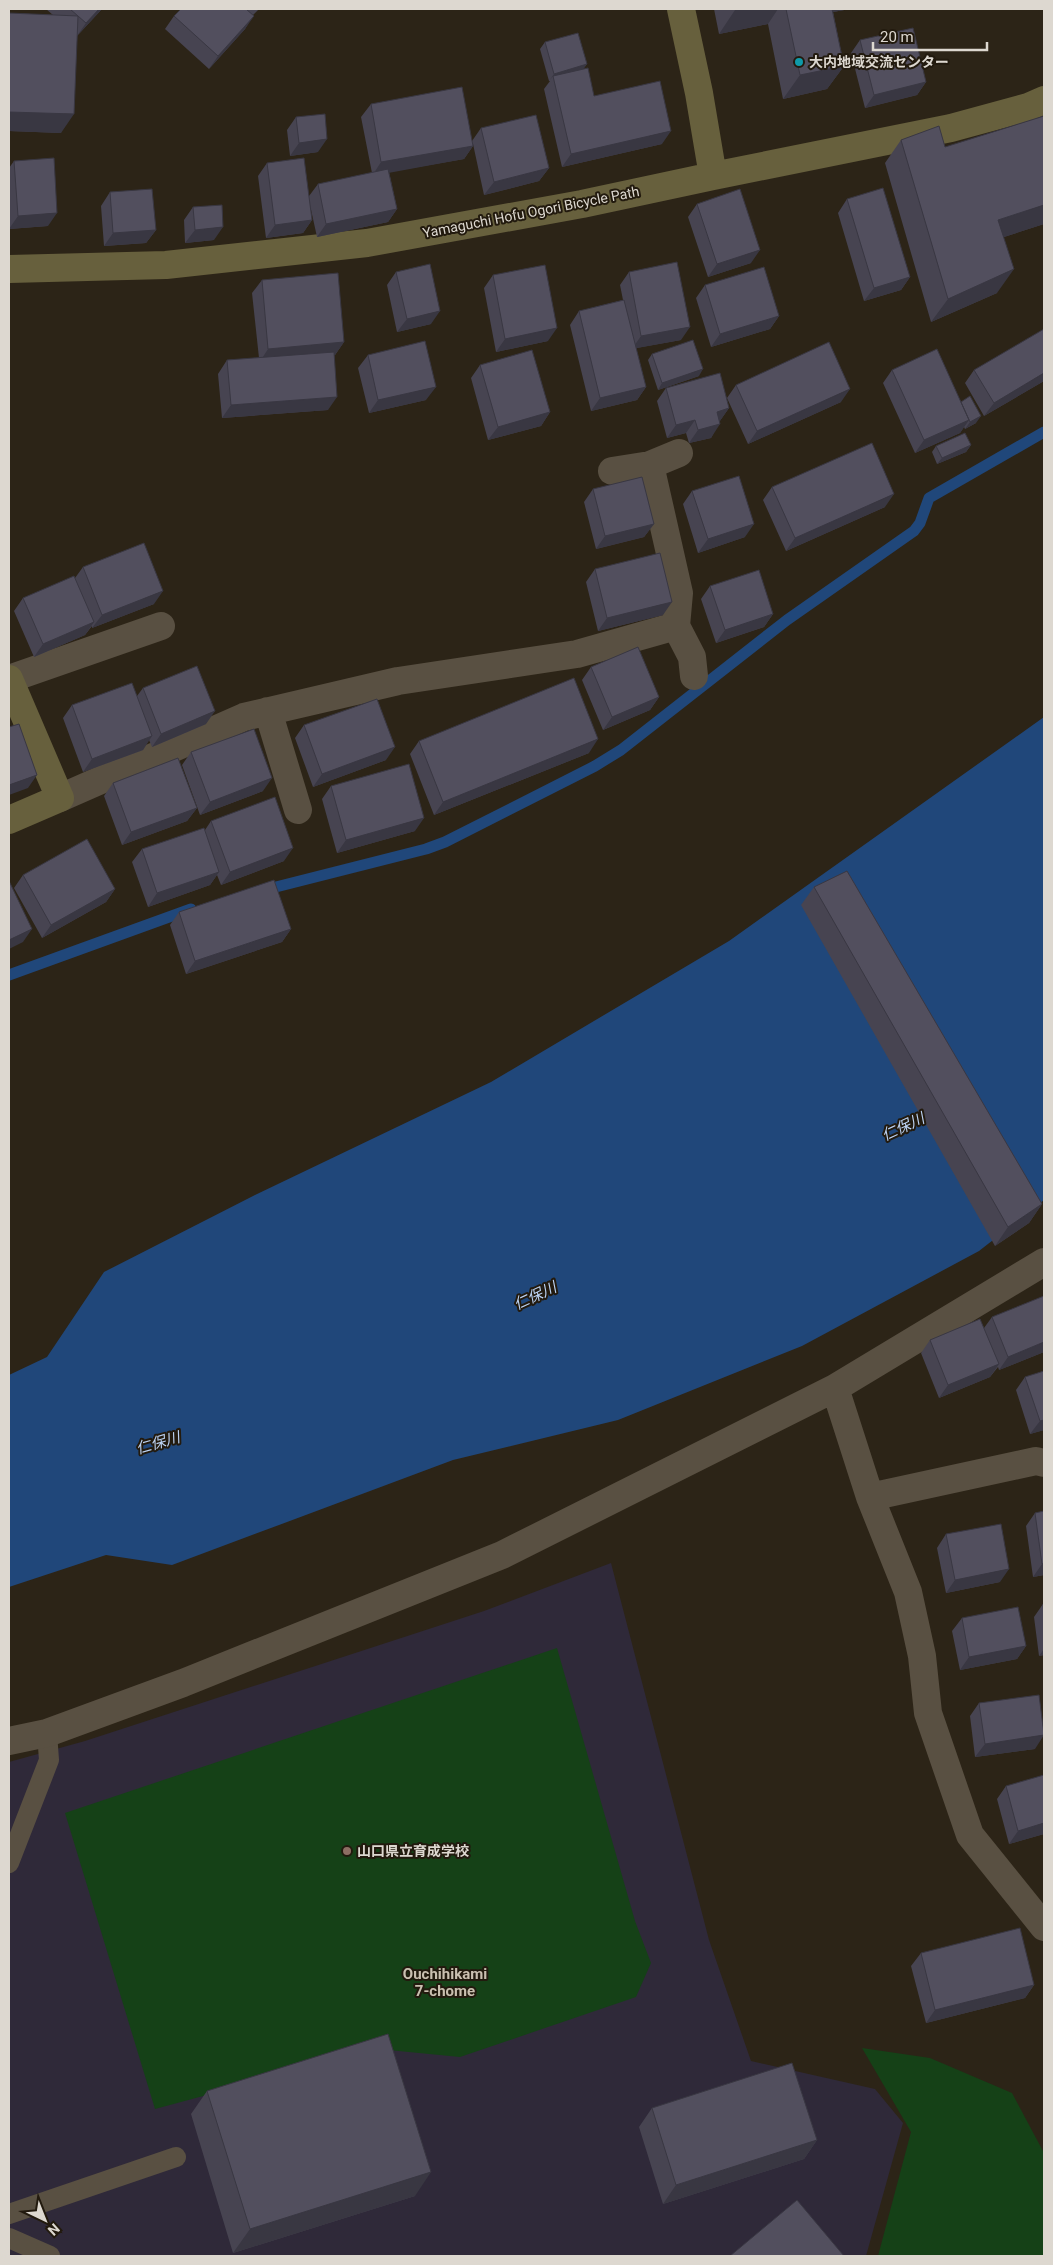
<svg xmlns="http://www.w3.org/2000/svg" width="1053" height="2265" font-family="Roboto,'Noto Sans JP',sans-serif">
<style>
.commercial{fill:#2f2939}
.green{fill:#154117}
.water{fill:#20477a}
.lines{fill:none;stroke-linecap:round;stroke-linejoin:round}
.stream{stroke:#20477a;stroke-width:11}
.lane{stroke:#595042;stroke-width:20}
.street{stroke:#595042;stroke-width:28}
.secondary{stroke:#67603d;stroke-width:28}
.wall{fill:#474451}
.shaded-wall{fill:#393742}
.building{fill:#524f5e;stroke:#393742}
.culture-dot{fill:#0f9aa8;stroke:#221a0e;stroke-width:2}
.education-dot{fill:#8d6e63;stroke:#221a0e;stroke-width:2}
.labels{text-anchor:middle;stroke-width:4;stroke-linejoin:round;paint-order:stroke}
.poi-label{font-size:14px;font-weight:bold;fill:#ddd8d0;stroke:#221a0e;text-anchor:start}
.street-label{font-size:14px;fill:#ddd8d0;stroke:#221a0e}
.water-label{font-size:15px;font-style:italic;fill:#bcd3f3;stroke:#221a0e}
.neighbourhood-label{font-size:15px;font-weight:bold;fill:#cac0b0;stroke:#221a0e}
</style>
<rect width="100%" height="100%" fill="#2c2417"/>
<path class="commercial" d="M611 1563 709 1940 751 2061 875 2089 903 2123 866 2256H9V1762L85 1741 484 1611Z"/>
<path class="green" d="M557 1648 635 1921 651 1963 636 1997 460 2057 378 2049 155 2109 65 1813Z
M862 2048 930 2058 1012 2093 1044 2153V2256H878L911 2132Z"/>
<path class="water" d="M1044 717V1200L979 1251 802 1346 618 1420 453 1460 172 1565 106 1555 9 1587V1375L47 1357 104 1272 255 1195 491 1082 729 941Z"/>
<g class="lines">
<path class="stream" d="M264 890 426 849 445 842 595 766 621 750 787 620 914 531 920 523 929 498 1044 432
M9 975 191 909"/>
<path class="lane" d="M9 1863 49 1760 47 1733
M9 2214 176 2157
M9 2238 50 2256"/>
<path class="street" d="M650 465 679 453
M676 626 692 657 694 676
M9 679 161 626
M268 711 298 810
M60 798 244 717 398 681 577 654 676 626 679 593 650 465 612 471
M835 1388 870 1497 908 1592 922 1656 928 1713 970 1835 1044 1927
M870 1497 1036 1461 1044 1463
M9 1741 47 1733 183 1683 502 1555 835 1388 1044 1262"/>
<path class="secondary" d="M681 9 699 93 713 176
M9 269 166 265 367 243 582 204 713 176 951 128 1028 107 1044 100
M9 679 60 798 9 820"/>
</g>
<path class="wall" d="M46 9H102L77 36 61 133 9 131V13L53 15Z
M181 9H259L253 15 245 29 209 69 165 29 174 16Z
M714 9H850L833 12 844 66 827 89 783 99 768 24 719 34Z
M860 40 926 82 917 95 865 108 851 53Z
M545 42 587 64 583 69 594 96 662 144 562 167 544 89 550 81H549L540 49Z
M371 104 472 141 481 128 549 168 539 181 484 195 473 144V146L464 159 389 172 397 209 388 222 317 237 310 205 312 220 303 233 266 238 258 176 267 163 309 196 318 184 372 173 361 117Z
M296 117 318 152 290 156 287 130Z
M901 140 945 147 1044 224 1004 237 997 293 931 322 885 163Z
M14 161 48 226 9 229V168Z
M110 192 156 230 146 243 104 246 101 206Z
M847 199 910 277 901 290 864 301 838 213Z
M697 204 751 263 708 277 688 217Z
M193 207 214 240 185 243 184 220Z
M396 272 431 324 397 332 387 285Z
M629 272 681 340 636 348 646 387 637 400 591 411 570 325 579 311 623 300 620 285Z
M493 275 548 341 496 352 484 288Z
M262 280 344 342 335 355H334L328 410 222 418 218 374 227 360 259 358 252 293Z
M705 285 779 316 770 329 711 347 696 298Z
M652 354 699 376 658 390 648 360Z
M368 355 426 400 369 413 358 368Z
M480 365 550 412 541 426 488 440 471 378Z
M892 370 961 402 976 423 965 429 964 427 960 433 915 453 883 383Z
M974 370 1044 381 984 416 965 383Z
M736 385 841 402 748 444 727 398Z
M666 388 729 408 719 422 711 438 689 443 686 433 667 438 657 401Z
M971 445 966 452 937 464 932 452 936 446Z
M772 487 885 507 786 551 763 500Z
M593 489 654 524 644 537 596 549 584 502Z
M692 491 745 537 698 553 683 504Z
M83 567 154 604 92 628V626L85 635 34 657 14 611 23 598 75 578Z
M595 569 663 615 598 631 586 582Z
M710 586 773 614 764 627 716 643 701 599Z
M591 667 659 697 650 710 603 730 582 680Z
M143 688 206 724 152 747 149 740 143 750 83 772 63 718 72 705 137 696Z
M304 725 386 760 313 787 295 738Z
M419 741 589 753 434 815 410 754Z
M191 752 263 791 200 815 182 765Z
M113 783 197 808 187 821 122 845 104 796Z
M331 786 415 831 337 853 322 799Z
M211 821 284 861 221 885 217 875 210 885 148 907 132 862 142 849 205 830Z
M23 875 115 889 106 902 42 938 14 888Z
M814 887 1042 1204 1029 1223 995 1246 801 905Z
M179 912 291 929 282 942 186 974 170 925Z
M1044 1296V1352L999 1370 998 1367 990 1377 939 1398 921 1353 930 1340 984 1328 992 1317Z
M1044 1371V1430L1030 1434 1016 1390 1025 1377Z
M1044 1511V1575L1033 1577 1026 1526 1035 1513Z
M946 1534 1000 1582 946 1593 937 1548Z
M1044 1603V1655L1039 1656 1034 1617 1043 1604Z
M962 1618 1026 1646 1017 1659 960 1670 952 1631Z
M979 1703 1035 1749 975 1757 970 1716Z
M1006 1786 1044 1834 1009 1844 997 1799Z
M921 1953 1034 1985 1025 1998 926 2023 911 1966Z
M207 2091 415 2196 233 2253 191 2114Z
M652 2108 817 2140 804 2159 663 2204 639 2127Z"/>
<path class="shaded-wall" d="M99 9H102L77 36 86 23Z
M742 9H778L768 24 719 34 735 10Z
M830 9H850L827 13Z
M254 16 245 29 209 69 218 56Z
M587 64 582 71 553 76 549 81 554 74Z
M844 66 827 89 783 99 800 75Z
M926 82 917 95 865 108 874 95Z
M9 112 74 114 61 133 9 131Z
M671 131 662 144 562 167 571 154Z
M327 139 318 152 290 156 299 143Z
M473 146 464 159 372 176 381 162Z
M549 168 539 181 484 195 494 182Z
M1044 205V224L982 244 998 220Z
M397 209 388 222 317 237 326 224Z
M57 213 48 226 9 229 18 216Z
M312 220 303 233 266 238 275 225Z
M223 227 214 240 185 243 195 230Z
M156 230 146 243 104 246 113 233Z
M760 250 751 263 708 277 717 264Z
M1014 269 997 293 931 322 948 299Z
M910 277 901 290 864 301 874 288Z
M440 311 431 324 397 332 407 319Z
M779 316 770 329 711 347 720 334Z
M690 327 681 340 632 349 641 336Z
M557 328 548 341 496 352 505 339Z
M344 342 335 355 259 363 268 349Z
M703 369 699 376 658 390 662 383Z
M1044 373V381L984 416 994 403Z
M436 387 426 400 369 413 378 400Z
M646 387 637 400 591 411 600 398Z
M850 389 841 402 748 444 757 431Z
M337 397 328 410 222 418 231 405Z
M729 408 720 421 708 425 717 412Z
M550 412 541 426 488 440 498 427Z
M981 416 976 423 965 429 970 422Z
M695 420 686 433 667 438 676 425Z
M969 420 960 433 915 453 924 440Z
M720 424 711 438 689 443 698 430Z
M971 445 966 452 937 464 942 458Z
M894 494 885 507 786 551 795 538Z
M654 524 644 537 596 549 605 536Z
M754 524 745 537 698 553 708 539Z
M163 591 154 604 92 628 102 615Z
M672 602 663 615 598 631 607 618Z
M773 614 764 627 716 643 725 630Z
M94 622 85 635 34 657 43 644Z
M659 697 650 710 603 730 612 717Z
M215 711 206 724 152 747 161 734Z
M152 736 143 750 83 772 92 759Z
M598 739 589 753 434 815 443 802Z
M395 747 386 760 313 787 322 774Z
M37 775 28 788 9 795V785Z
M272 778 263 791 200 815 210 802Z
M197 808 187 821 122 845 131 832Z
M424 818 415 831 337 853 346 840Z
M293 848 284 861 221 885 230 872Z
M219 872 210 885 148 907 157 893Z
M115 889 106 902 42 938 51 925Z
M32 929 23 942 9 949V940Z
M291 929 282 942 186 974 195 961Z
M1042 1204 1029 1223 995 1246 1008 1227Z
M1044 1342V1352L999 1370 1008 1357Z
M999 1364 990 1377 939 1398 948 1385Z
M1044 1420V1430L1030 1434 1040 1421Z
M1044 1563V1575L1033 1577 1042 1564Z
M1009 1569 1000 1582 946 1593 955 1580Z
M1026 1646 1017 1659 960 1670 969 1657Z
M1044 1649V1655L1039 1656Z
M1044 1735 1035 1749 975 1757 985 1744Z
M1044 1823V1834L1009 1844 1018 1831Z
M1034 1985 1025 1998 926 2023 935 2010Z
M817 2140 804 2159 663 2204 676 2185Z
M431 2172 415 2196 233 2253 250 2229Z"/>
<path class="building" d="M70 9H99L86 23Z
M181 9H246L254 16 218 56 174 16Z
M786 9H832L844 66 800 75Z
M9 13 78 16 74 114 9 112Z
M913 28 926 82 874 95 860 40Z
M578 33 587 64 554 74 545 42Z
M588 68 594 96 660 81 671 131 571 154 553 76Z
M462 87 473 146 381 162 371 104Z
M325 114 327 139 299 143 296 117Z
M536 115 549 168 494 182 481 128Z
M1044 116V205L998 220 1014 269 948 299 901 140 939 126 945 147Z
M54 158 57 213 18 216 14 161Z
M304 158 312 220 275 225 267 163Z
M388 169 397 209 326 224 318 184Z
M883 188 910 277 874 288 847 199Z
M152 189 156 230 113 233 110 192Z
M740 189 760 250 717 264 697 204Z
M222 205 223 227 195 230 193 207Z
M677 262 690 327 641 336 629 272Z
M430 264 440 311 407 319 396 272Z
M545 265 557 328 505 339 493 275Z
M764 267 779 316 720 334 705 285Z
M338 273 344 342 268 349 262 280Z
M624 300 646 387 600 398 579 311Z
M1044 329V373L994 403 974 370Z
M693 340 703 369 662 383 652 354Z
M425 341 436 387 378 400 368 355Z
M829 342 850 389 757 431 736 385Z
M937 349 969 420 924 440 892 370Z
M532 350 550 412 498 427 480 365Z
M334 352 337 397 231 405 227 360Z
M720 373 729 408 717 412 720 424 698 430 695 420 676 425 666 388Z
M970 396 981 416 970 422 961 402Z
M965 433 971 445 942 458 936 446Z
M872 443 894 494 795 538 772 487Z
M739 476 754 524 708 539 692 491Z
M642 477 654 524 605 536 593 489Z
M144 543 163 591 102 615 83 567Z
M660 553 672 602 607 618 595 569Z
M759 570 773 614 725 630 710 586Z
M74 576 94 622 43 644 23 598Z
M638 647 659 697 612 717 591 667Z
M197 666 215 711 161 734 143 688Z
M574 678 598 739 443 802 419 741Z
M132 683 152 736 92 759 72 705Z
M377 699 395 747 322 774 304 725Z
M19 724 37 775 9 785V727Z
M254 729 272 778 210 802 191 752Z
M178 758 197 808 131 832 113 783Z
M409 764 424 818 346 840 331 786Z
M275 797 293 848 230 872 211 821Z
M204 828 219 872 157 893 142 849Z
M87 839 115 889 51 925 23 875Z
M847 871 1042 1204 1008 1227 814 887Z
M274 880 291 929 195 961 179 912Z
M9 881 32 929 9 940Z
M1044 1296V1342L1008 1357 992 1317Z
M980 1319 999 1364 948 1385 930 1340Z
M1044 1371V1420L1040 1421 1025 1377Z
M1044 1511V1563L1042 1564 1035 1513Z
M1001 1524 1009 1569 955 1580 946 1534Z
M1044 1603V1614L1043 1604Z
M1018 1607 1026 1646 969 1657 962 1618Z
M1039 1695 1044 1735 985 1744 979 1703Z
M1044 1775V1823L1018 1831 1006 1786Z
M1020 1928 1034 1985 935 2010 921 1953Z
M388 2034 431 2172 250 2229 207 2091Z
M792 2063 817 2140 676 2185 652 2108Z
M797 2200 844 2256H730Z"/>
<circle class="culture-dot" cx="799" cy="62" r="5"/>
<circle class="education-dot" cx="347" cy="1851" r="5"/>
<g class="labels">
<g class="poi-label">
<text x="809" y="67">大内地域交流センター</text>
<text x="357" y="1856">山口県立育成学校</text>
</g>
<g class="street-label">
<text transform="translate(531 212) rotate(-11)" y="5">Yamaguchi Hofu Ogori Bicycle Path</text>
</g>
<g class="water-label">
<text transform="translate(903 1127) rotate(-25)" y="5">仁保川</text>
<text transform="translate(535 1296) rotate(-25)" y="5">仁保川</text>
<text transform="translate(158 1443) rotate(-16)" y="5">仁保川</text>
</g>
<g class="neighbourhood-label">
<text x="445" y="1979">Ouchihikami<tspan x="445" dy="17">7-chome</tspan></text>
</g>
</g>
<rect width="1053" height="2265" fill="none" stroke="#ddd8d0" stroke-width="20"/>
<g transform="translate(45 2220) rotate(137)" stroke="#221a0e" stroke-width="4" paint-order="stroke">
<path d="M0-4L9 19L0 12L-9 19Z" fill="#ddd8d0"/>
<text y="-8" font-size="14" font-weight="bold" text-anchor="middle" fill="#ddd8d0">N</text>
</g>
<path d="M873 42v8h114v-8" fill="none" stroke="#ddd8d0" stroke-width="2.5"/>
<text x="880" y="42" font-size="15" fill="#ddd8d0" stroke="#221a0e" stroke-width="4" paint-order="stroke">20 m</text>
</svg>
